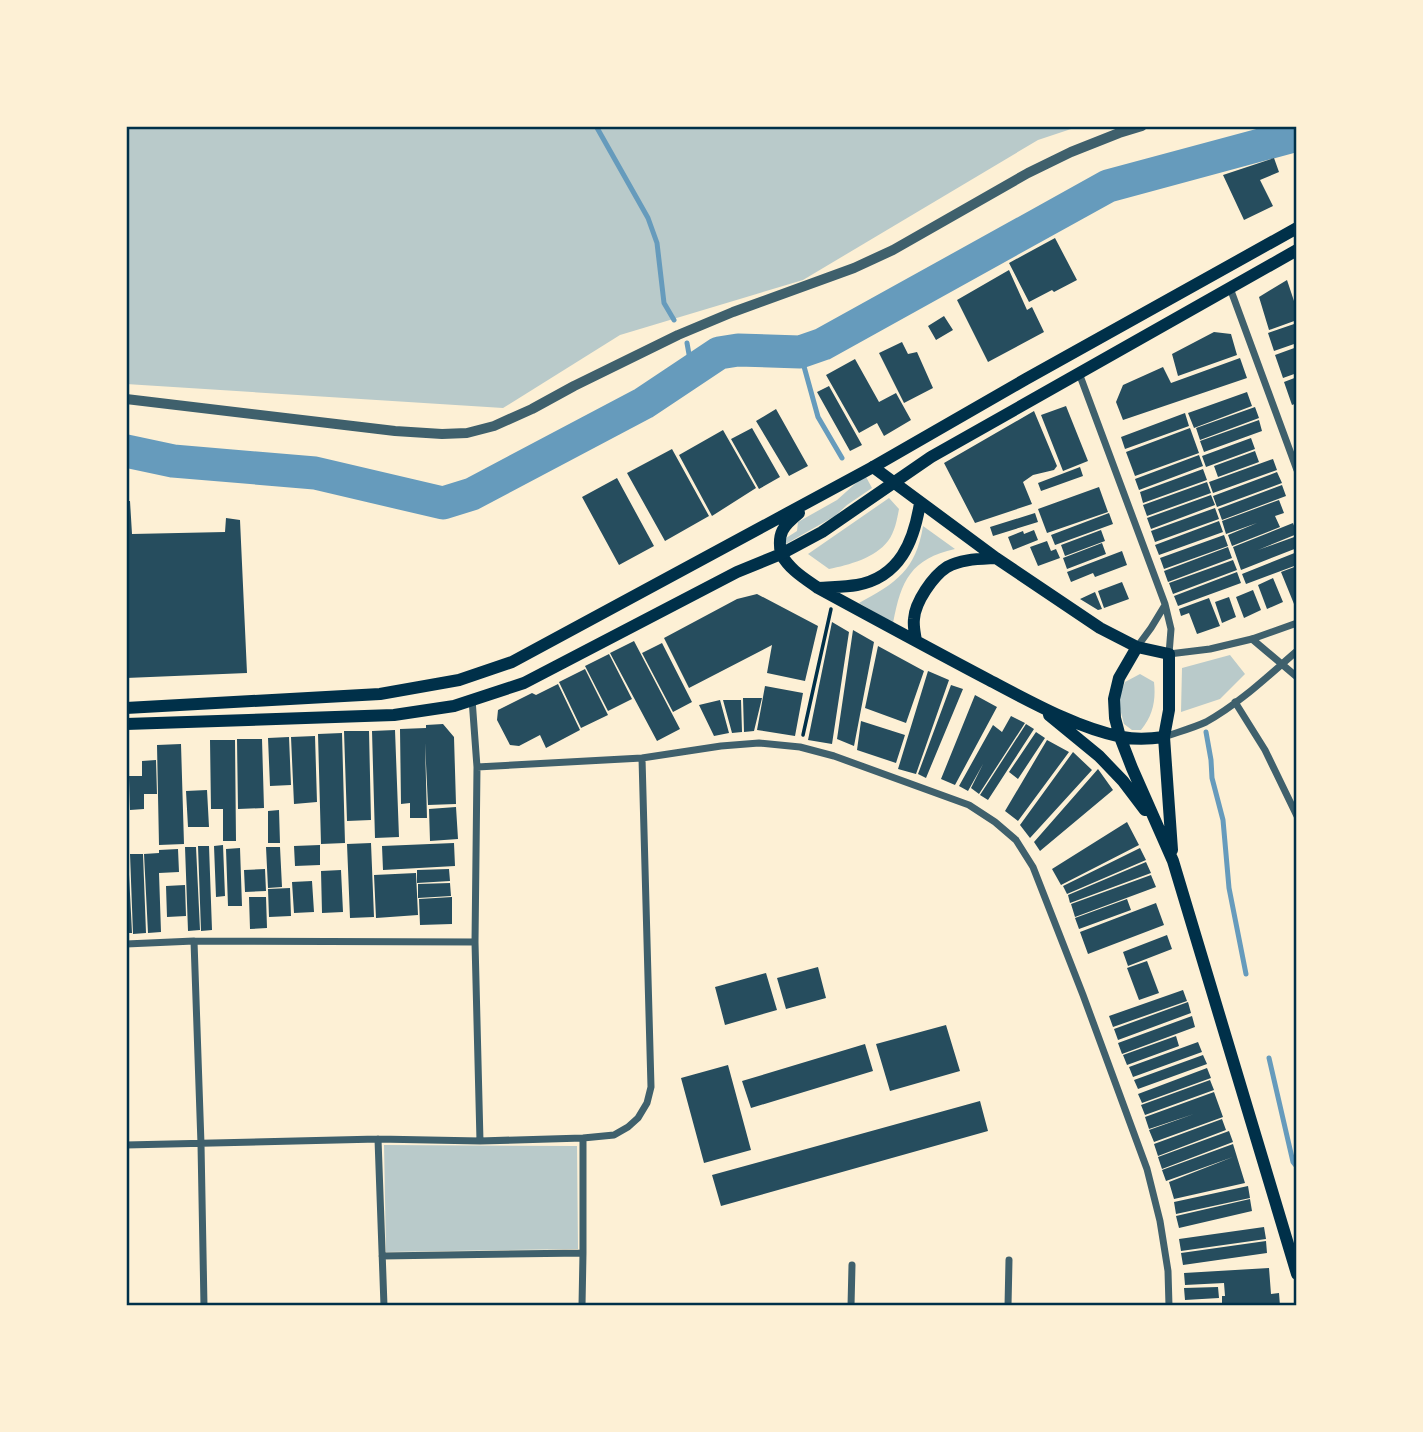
<svg xmlns="http://www.w3.org/2000/svg" width="1423" height="1432" font-family="Barlow,sans-serif">
<style>
.green{fill:#b9caca}
.lines{fill:none;stroke-linecap:round;stroke-linejoin:round}
.stream{stroke:#669bbc;stroke-width:5}
.river{stroke:#669bbc;stroke-width:33}
.building{fill:#264d5e}
.path{stroke:#003049;stroke-width:3.5}
.minor{stroke:#3f606c;stroke-width:7}
.tertiary{stroke:#3f606c;stroke-width:10}
.secondary{stroke:#003049;stroke-width:12}
.primary{stroke:#003049;stroke-width:12}
.neatline{fill:none;stroke:#003049;stroke-width:2.5}
</style>
<rect width="100%" height="100%" fill="#fdf0d5"/>
<path class="green" d="M126 126H1080L1038 140 803 280 620 335 503 408 126 384Z
M865 475 872 488 847 505 835 516 784 545 783 540 797 531 798 522 837 500Z
M889 498 899 509C897 519 895 532 888 541 875 558 849 565 829 569L808 554Z
M923 526 955 549C911 559 901 580 893 623L859 603C896 583 916 570 923 526Z
M1230 655 1245 674 1220 699 1181 712 1182 668Z
M1140 674 1154 682C1156 700 1153 716 1141 730H1132L1124 724 1118 701 1125 682Z
M384 1145 577 1146 578 1249 386 1252Z"/>
<g class="lines">
<path class="stream" d="M596 126 648 218 657 243 664 303 674 320
M687 343 692 371
M800 352 818 417 842 458
M1206 732 1211 760 1212 778 1223 820 1229 888 1246 974
M1269 1058 1293 1162 1297 1167"/>
<path class="river" d="M126 451 173 461 315 473 443 503 472 494 644 403 719 353 738 350 800 352 823 344 1108 186 1297 135"/>
</g>
<path class="building" d="M1274 158 1279 172 1260 180 1273 206 1244 220 1223 175Z
M1055 238 1077 280 1054 292 1052 290 1029 302 1009 263Z
M1009 270 1027 310 1032 307 1044 332 988 362 957 300Z
M1287 280 1297 310V320L1269 330 1259 297Z
M944 316 953 330 936 340 928 326Z
M1297 323V343L1274 351 1268 333Z
M1214 332 1231 334 1237 355 1178 376 1172 354Z
M902 342 908 354 917 352 933 388 904 403 879 353Z
M1297 347V373L1283 378 1275 355Z
M1240 358 1247 378 1123 420 1116 402 1123 385 1163 367 1171 383Z
M855 359 879 402 896 393 911 420 884 436 877 423 859 433 826 375Z
M1297 377V403L1292 405 1284 382Z
M829 386 862 445 850 451 817 392Z
M1247 392 1252 406 1194 428 1188 413Z
M1066 406 1088 461 1063 471 1041 415Z
M1255 407 1259 418 1200 440 1196 428Z
M776 409 808 466 789 476 756 421Z
M1034 411 1057 466 1054 470 1033 475 1023 482 1032 504 975 523 944 463Z
M1185 413 1189 426 1125 449 1121 437Z
M1259 420 1262 431 1204 452 1200 441Z
M752 428 780 477 759 489 731 439Z
M1190 428 1199 453 1135 476 1126 452Z
M723 430 756 488 712 516 679 455Z
M1251 438 1255 449 1206 467 1202 456Z
M672 449 709 516 665 541 627 473Z
M1255 451 1259 462 1218 477 1214 466Z
M1199 455 1203 466 1139 490 1135 479Z
M1273 459 1277 470 1213 493 1209 482Z
M1080 467 1083 476 1041 491 1038 483Z
M1203 469 1207 480 1143 503 1140 492Z
M1277 472 1282 483 1217 507 1213 496Z
M617 478 654 546 619 565 582 497Z
M1207 482 1211 493 1147 516 1143 505Z
M1282 485 1286 496 1222 520 1218 509Z
M1099 487 1108 512 1047 533 1038 509Z
M1211 495 1215 505 1151 529 1147 518Z
M1279 500 1284 513 1275 516 1280 527 1232 546 1228 535 1257 523 1226 534 1222 521Z
M126 501H130L132 534 225 532 226 518 240 520 247 673 126 678Z
M1215 508 1219 519 1155 542 1151 531Z
M1035 513 1038 522 993 536 990 527Z
M1109 513 1113 524 1055 545 1051 535Z
M1219 521 1223 532 1159 555 1155 545Z
M1293 523 1297 534 1258 550 1297 536V548L1241 570 1233 547Z
M1034 530 1038 540 1013 550 1008 537 1023 531 1024 534Z
M1101 530 1105 541 1065 556 1061 545Z
M1224 535 1228 546 1164 569 1160 558Z
M1047 541 1051 551 1056 549 1060 558 1038 566 1030 547Z
M1102 543 1106 554 1067 569 1063 558Z
M1228 547 1232 558 1168 582 1164 571Z
M1122 551 1127 565 1095 577 1093 573 1071 582 1067 572Z
M1297 552V565L1246 584 1242 574Z
M1233 560 1237 570 1173 594 1169 583Z
M1297 566V603L1294 604 1281 572Z
M1237 572 1241 583 1178 606 1174 596Z
M1273 578 1283 602 1267 609 1258 585Z
M1122 582 1129 599 1104 608 1098 591Z
M1253 590 1261 610 1244 618 1236 597Z
M1095 592 1102 609 1098 610 1080 599Z
M757 594 818 626 805 681 767 673 772 645 689 688 664 638 737 599Z
M1229 597 1236 617 1222 623 1215 602Z
M1209 598 1220 626 1197 634 1189 613 1181 616 1179 609Z
M832 622 849 632 832 744 808 740Z
M853 630 874 642 854 746 837 739Z
M634 641 680 729 657 741 610 653Z
M662 643 692 702 673 712 642 653Z
M878 646 924 671 906 723 865 708Z
M609 654 632 699 608 711 585 666Z
M585 669 608 715 581 728 559 682Z
M928 671 949 680 916 774 898 769Z
M558 684 580 730 546 748 540 735 519 746 510 745 497 720 498 710 532 693 536 695Z
M951 685 963 689 926 778 918 774Z
M765 686 803 693 795 736 757 730Z
M975 695 997 707 955 785 941 779Z
M743 698H762L754 731 744 732Z
M720 700 729 733 714 736 699 705Z
M723 700H741L742 732 732 733Z
M1011 716 1025 723 979 794 971 788 983 764 968 791 959 786 993 725 1002 732Z
M861 721 905 735 896 763 857 750Z
M443 724 454 737 456 804 428 805 425 743 427 818H410V803L401 804 400 729 426 728V725Z
M1026 724 1034 729 988 800 980 795Z
M395 730 399 837 375 838 372 731Z
M344 731H369L371 820 347 821Z
M1036 732 1045 738 1018 779 1009 772Z
M342 733 345 843 321 844 318 734Z
M315 736 317 802 294 804 291 737Z
M289 737 291 785 270 786 268 738Z
M237 739H262L264 808 238 809Z
M210 740H235L236 841H223V809H211Z
M1047 740 1069 752 1018 821 1005 811Z
M181 744 184 844 159 845 157 745Z
M1073 752 1092 770 1030 838 1020 825Z
M156 760 157 794H144V809L130 810 129 776H142V761Z
M1098 769 1113 790 1040 851 1034 842Z
M207 790 209 827H188L186 791Z
M126 797H128L129 846H126Z
M456 807 458 839 430 841 429 809Z
M279 810 280 843H268V811Z
M1127 822 1139 845 1061 885 1052 869Z
M371 843 374 917 350 918 347 844Z
M454 843 455 866 383 870 382 846Z
M223 845 225 896 216 897 214 846Z
M320 845V865L295 866 294 846Z
M198 846H209L212 930 201 931Z
M185 847H196L200 930 188 931Z
M266 847H280L282 887 268 888Z
M240 848 242 906H228L226 849Z
M1140 848 1146 860 1067 894 1063 886Z
M178 849 179 872 159 873 161 932 148 933 144 854 159 853V850Z
M130 854H143L146 933 133 934Z
M126 855H128L132 933H126Z
M1146 862 1151 873 1070 903 1068 895Z
M265 869 266 891 245 892 244 870Z
M449 869 450 881 417 883V870Z
M341 870 343 912 322 913 321 871Z
M416 873 418 915 376 918 374 875Z
M1151 875 1156 887 1075 917 1071 904Z
M312 881 314 912 294 913 292 882Z
M450 883 451 896 418 898V884Z
M185 885 186 916 167 917 166 886Z
M290 888 291 916 269 917 268 889Z
M249 897H266L267 928 250 929Z
M452 897V924L420 925 419 899Z
M1127 899 1131 910 1079 929 1075 918Z
M1156 903 1164 925 1088 954 1080 932Z
M1167 935 1172 949 1128 966 1123 952Z
M1147 961 1159 993 1139 1000 1127 968Z
M818 967 826 998 786 1009 777 978Z
M766 973 777 1010 725 1025 715 987Z
M1183 990 1187 1001 1113 1027 1109 1016Z
M1188 1002 1191 1013 1118 1040 1114 1029Z
M1192 1016 1195 1027 1122 1054 1118 1043Z
M946 1025 960 1071 890 1091 876 1044Z
M1176 1036 1179 1046 1127 1065 1123 1055Z
M1198 1042 1202 1052 1133 1077 1129 1067Z
M865 1044 873 1071 751 1108 742 1081Z
M1203 1055 1207 1064 1138 1089 1134 1080Z
M728 1065 751 1150 704 1163 681 1078Z
M1207 1068 1211 1078 1142 1103 1138 1094Z
M1210 1080 1214 1090 1145 1115 1141 1105Z
M1214 1092 1223 1117 1154 1142 1149 1130 1194 1114 1149 1129 1145 1117Z
M980 1101 988 1131 721 1206 712 1175Z
M1222 1119 1226 1130 1158 1156 1154 1144Z
M1229 1131 1233 1142 1162 1169 1158 1157Z
M1233 1144 1245 1183 1174 1199 1169 1182 1233 1157 1166 1181 1162 1170Z
M1248 1186 1250 1198 1176 1214 1174 1202Z
M1250 1199 1252 1211 1179 1228 1176 1216Z
M1264 1227 1266 1239 1181 1251 1179 1239Z
M1266 1241 1267 1253 1183 1265 1181 1253Z
M1269 1268 1271 1294 1279 1293 1280 1306H1222V1296H1225L1224 1283 1185 1285 1184 1273Z
M1218 1287 1219 1298 1185 1300 1184 1288Z"/>
<g class="lines">
<path class="path" d="M803 735 831 609"/>
<path class="minor" d="M1230 288 1297 470
M1079 373 1165 604 1171 629 1169 654 1210 649 1252 639 1297 623
M1252 639 1297 677
M1137 647 1151 628 1165 605
M472 699 477 767 475 942 480 1141
M1235 702 1265 750 1297 816
M1164 737C1178 732 1193 728 1206 722 1239 704 1269 675 1297 651
M477 767 642 758 721 746 759 743 800 747 834 756 969 805 995 822 1016 840 1033 867 1083 995 1147 1169 1160 1221 1168 1271 1169 1306
M194 941 201 1144 204 1306
M126 944 194 941 475 942
M378 1139 384 1306
M126 1145 378 1139 480 1141 583 1138 614 1135 628 1127 638 1118 647 1103 651 1087 642 758
M382 1256 583 1253
M582 1306 583 1253V1138
M851 1306 852 1265
M1008 1306 1009 1260"/>
<path class="tertiary" d="M126 399 395 431 442 434 467 433 494 426 532 409 574 386 678 335 733 312 854 268 893 250 1028 173 1071 152 1119 133 1142 126"/>
<path class="secondary" d="M873 467 996 558 1100 628 1137 647 1169 654V710L1164 737 1172 850
M781 554C790 570 804 578 818 588 875 619 932 650 989 680 1029 701 1077 728 1122 737 1137 740 1150 739 1164 737
M818 588C831 587 845 587 857 585 900 577 914 541 920 503
M916 641C915 634 913 626 914 619 915 602 933 576 947 567 961 559 980 559 996 558
M1137 647 1119 678 1114 699 1115 718 1120 737 1132 768 1173 861 1297 1274
M1049 715 1099 756 1123 781 1145 810"/>
<path class="primary" d="M781 554C777 533 783 526 799 513
M126 708 380 694 459 680 512 662 873 467 1026 379 1297 228
M126 724 394 715 454 706 524 683 737 572 781 554 822 532 931 457 1297 250"/>
</g>
<rect width="1423" height="1432" fill="none" stroke="#fdf0d5" stroke-width="256"/>
<rect x="128" y="128" width="1167" height="1176" class="neatline"/>
</svg>
